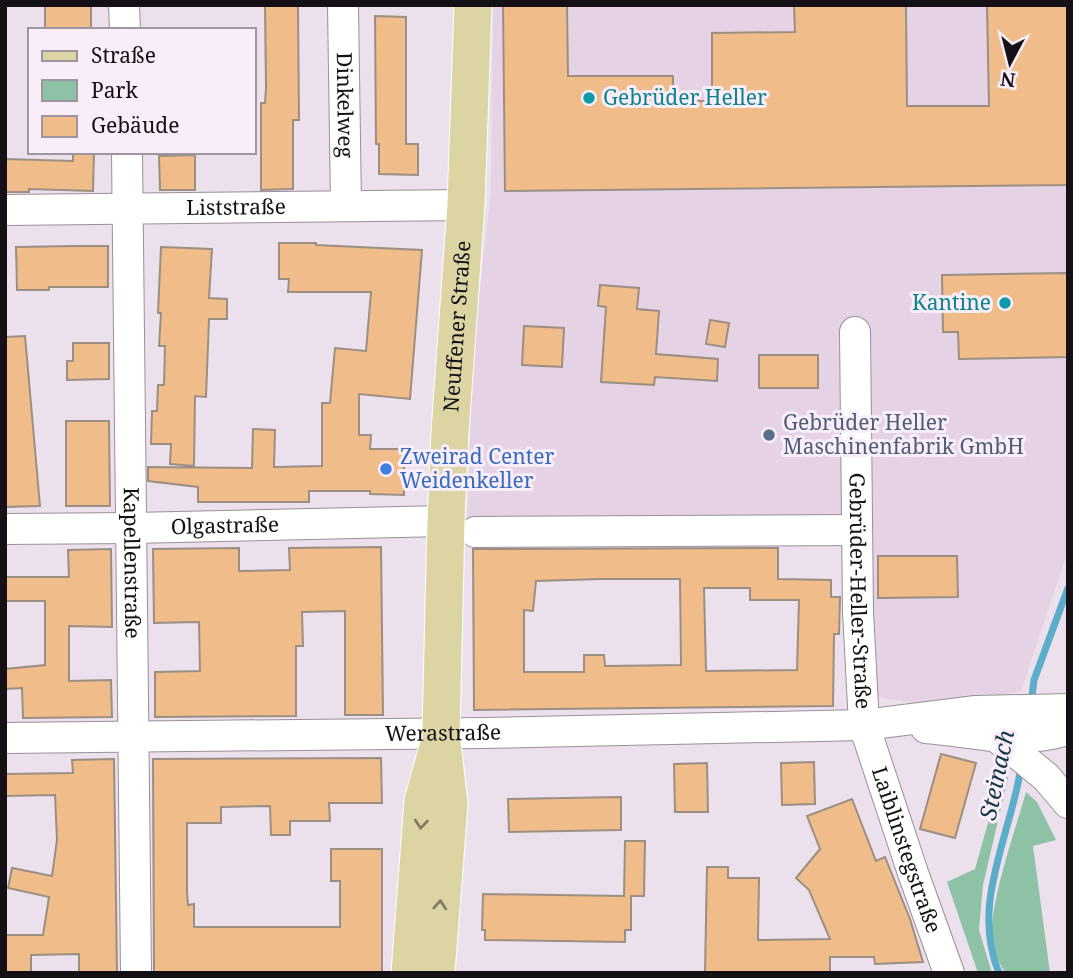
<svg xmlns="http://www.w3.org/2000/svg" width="1073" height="978" font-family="'Noto Serif',serif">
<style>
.built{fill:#e5d2e4}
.green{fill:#8dc2a6}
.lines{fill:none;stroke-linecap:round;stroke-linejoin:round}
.stream{stroke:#5badc9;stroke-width:7}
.building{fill:#f0bc89;stroke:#9b8f83;stroke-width:2;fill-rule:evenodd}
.minor-casing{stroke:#9a8f9a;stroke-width:32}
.major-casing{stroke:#fff;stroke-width:39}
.minor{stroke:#fff;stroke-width:30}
.major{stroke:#ddd4a3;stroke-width:37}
.oneway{stroke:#837c63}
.culture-dot{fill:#0f9aa8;stroke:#faedfa;stroke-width:2.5}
.service-dot{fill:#5c6f8a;stroke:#faedfa;stroke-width:2.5}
.shop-dot{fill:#3f7fe0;stroke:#faedfa;stroke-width:2.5}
.labels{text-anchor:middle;stroke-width:6;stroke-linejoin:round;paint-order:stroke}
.culture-label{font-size:21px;fill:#0d838f;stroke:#faedfa;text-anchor:start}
.street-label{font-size:21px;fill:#151015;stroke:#faedfa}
.service-label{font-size:21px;fill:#4e5e75;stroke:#faedfa;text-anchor:start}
.shop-label{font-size:21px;fill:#366cbe;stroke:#faedfa;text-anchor:start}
.water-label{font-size:23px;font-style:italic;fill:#123844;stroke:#faedfa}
</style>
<rect width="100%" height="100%" fill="#ede0ed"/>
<path class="built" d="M493 5H1068V551L1021 691 948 709 873 696 869 521 467 525 473 350 491 191Z"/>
<path class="green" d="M1003 770 1008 778 983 885 979 930 992 973H978L947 882 975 869Z
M1026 792 1037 802 1056 840 1033 846 1050 973H1005C1001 965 995 956 993 948 985 913 1016 829 1026 792Z"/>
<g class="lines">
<path class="stream" d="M1031 704 1034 680 1068 588
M999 973C970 904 1011 835 1021 767"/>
</g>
<path class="building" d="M45 5H91V30H45Z
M265 5H298L299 120H293V189L261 190V103H265L266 88Z
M503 5H567L568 76H673V101H712V33L795 32 794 5H906L907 106H989L987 5H1068V185L505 191Z
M375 16 406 17V144H418V175L379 174V144H376Z
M73 152H94L93 191 29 189V192H5V159L73 161Z
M195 155V190H160L159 156Z
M279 243H316V245L422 250 410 399 359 394V435H371L370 449H404V495L370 494V491H309V502H198V487L148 481V467L252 468 253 429 275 430 274 467 322 466V403H330L335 348 366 351 371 292H288L289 279H279Z
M76 246H108V287H49V290H17L16 247Z
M161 247 212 249 209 298 227 299V319H209L206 397 195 396 194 466 170 464 171 444H151L152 411H157L158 385H164L165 346H159L161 313H158Z
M1068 273V357L959 359 958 332H943L942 275Z
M600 285 639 288 637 309 659 311 656 354 718 359 717 381 655 377 654 385 601 382 606 307 598 306Z
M710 320 729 323 725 347 706 344Z
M524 326 564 328 562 367 522 365Z
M25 336 40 506 5 507V337Z
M73 343H109V379L67 380V361H73Z
M759 355H818V388H759Z
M66 421H109L110 506H66Z
M381 547 383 715H345V611L302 612 303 646H296V716L155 717V672L200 671 199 622 154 623 153 549 239 548V571L290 570 289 548Z
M778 548V579L831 580V597H840L839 634H834L833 706 474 710 473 549ZM601 579H680L681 665 605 666 604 655H584V672H524V610L533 611 536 581ZM704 588H750V600H799L797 670 706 671Z
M111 549 112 627 69 626V681L111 680 112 717 23 718 22 688 5 689V669L45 665V601H5V577H69L68 550Z
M878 556H957L958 597 878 598Z
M941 754 976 763 955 838 920 829Z
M381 758 382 803H329L330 821H290V835H271L270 806 221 807V823H187V892L188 905 194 904V927H340V881H331V849H382V973H154L153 759Z
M114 759 117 973H79V954L31 955V973H5V935H43L49 897 8 888 12 868 52 876 57 840 55 795 5 796V774L73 773 72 760Z
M814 762 815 804 782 805 781 763Z
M707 763 708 812H675L674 764Z
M621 797V830L509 832 508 799Z
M852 799 876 861 885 857 910 919 923 962 875 964 874 957H830V973H705L707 867H728V878H759L758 940 830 939 809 890 796 878 820 849 807 816Z
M625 841H645L644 896H631V930H625V942L485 940V930H482L483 894 624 896Z"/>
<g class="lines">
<defs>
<g id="minor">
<path d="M124 5 125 30"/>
<path id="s1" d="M343 5 346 206"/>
<path id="s2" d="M127 152 136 973"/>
<path id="s3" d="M5 210 466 205"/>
<path id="s4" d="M855 332 858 612 864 725 913 873 949 973"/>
<path id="s5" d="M5 529 132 528 446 521"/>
<path d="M475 532 857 530"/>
<path d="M926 728C978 732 1015 746 1068 730"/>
<path id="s6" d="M5 738 482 733 864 725 976 711 1068 709"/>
<path d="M998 738 1046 777 1068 803"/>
</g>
<g id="major">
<path d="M410 973 423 801 437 751"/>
<path id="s7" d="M436 973 449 804 441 734 446 521 450 432 466 205 473 5"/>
</g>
</defs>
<use href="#minor" class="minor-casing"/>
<use href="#major" class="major-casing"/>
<use href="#minor" class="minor"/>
<use href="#major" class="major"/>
</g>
<defs><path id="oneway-chevron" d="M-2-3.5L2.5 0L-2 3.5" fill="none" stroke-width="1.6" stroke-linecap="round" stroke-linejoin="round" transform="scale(1.75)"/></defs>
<g class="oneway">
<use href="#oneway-chevron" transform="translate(421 824) rotate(95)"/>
<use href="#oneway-chevron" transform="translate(440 905) rotate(-86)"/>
</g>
<g class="culture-dot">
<circle cx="589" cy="98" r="7"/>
<circle cx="1005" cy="303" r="7"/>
</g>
<circle class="service-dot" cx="769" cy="435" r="7"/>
<circle class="shop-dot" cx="386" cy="469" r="7"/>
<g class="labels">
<g class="culture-label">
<text x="603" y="105">Gebrüder Heller</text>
<text x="991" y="310" text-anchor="end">Kantine</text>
</g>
<g class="street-label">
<text dy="7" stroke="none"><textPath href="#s1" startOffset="100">Dinkelweg</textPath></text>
<text dy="7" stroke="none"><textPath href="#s3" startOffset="231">Liststraße</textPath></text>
<text dy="7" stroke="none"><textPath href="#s7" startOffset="648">Neuffener Straße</textPath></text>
<text dy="7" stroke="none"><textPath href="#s5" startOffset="220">Olgastraße</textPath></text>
<text dy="7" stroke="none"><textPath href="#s2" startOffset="411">Kapellenstraße</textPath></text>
<text dy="7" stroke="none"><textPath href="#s4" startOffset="259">Gebrüder-Heller-Straße</textPath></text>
<text dy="7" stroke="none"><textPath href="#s6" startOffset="438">Werastraße</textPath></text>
<text dy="7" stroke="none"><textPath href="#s4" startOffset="525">Laiblinstegstraße</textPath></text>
</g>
<g class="service-label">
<text x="783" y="430">Gebrüder Heller<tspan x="783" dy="24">Maschinenfabrik GmbH</tspan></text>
</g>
<g class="shop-label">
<text x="400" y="464">Zweirad Center<tspan x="400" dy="24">Weidenkeller</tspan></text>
</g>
<g class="water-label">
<text transform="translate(997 775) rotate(-78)" y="8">Steinach</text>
</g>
</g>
<rect width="1073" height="978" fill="none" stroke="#151015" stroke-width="14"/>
<rect x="28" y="28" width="228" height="126" fill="#faedfa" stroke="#9e959e" stroke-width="2"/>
<rect x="42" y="51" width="35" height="10" fill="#ddd4a3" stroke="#9e959e" stroke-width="2"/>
<text x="91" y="63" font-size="21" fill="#151015">Straße</text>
<rect x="42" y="80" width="35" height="21" fill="#8dc2a6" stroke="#9e959e" stroke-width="2"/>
<text x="91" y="98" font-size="21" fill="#151015">Park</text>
<rect x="42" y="116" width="35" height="21" fill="#f0bc89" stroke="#9e959e" stroke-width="2"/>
<text x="91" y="133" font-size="21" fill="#151015">Gebäude</text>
<g transform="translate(1010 63) rotate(187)" stroke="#faedfa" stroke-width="5" paint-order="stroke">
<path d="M0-5L12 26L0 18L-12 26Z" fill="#151015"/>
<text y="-10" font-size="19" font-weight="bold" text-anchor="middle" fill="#151015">N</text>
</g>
</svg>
